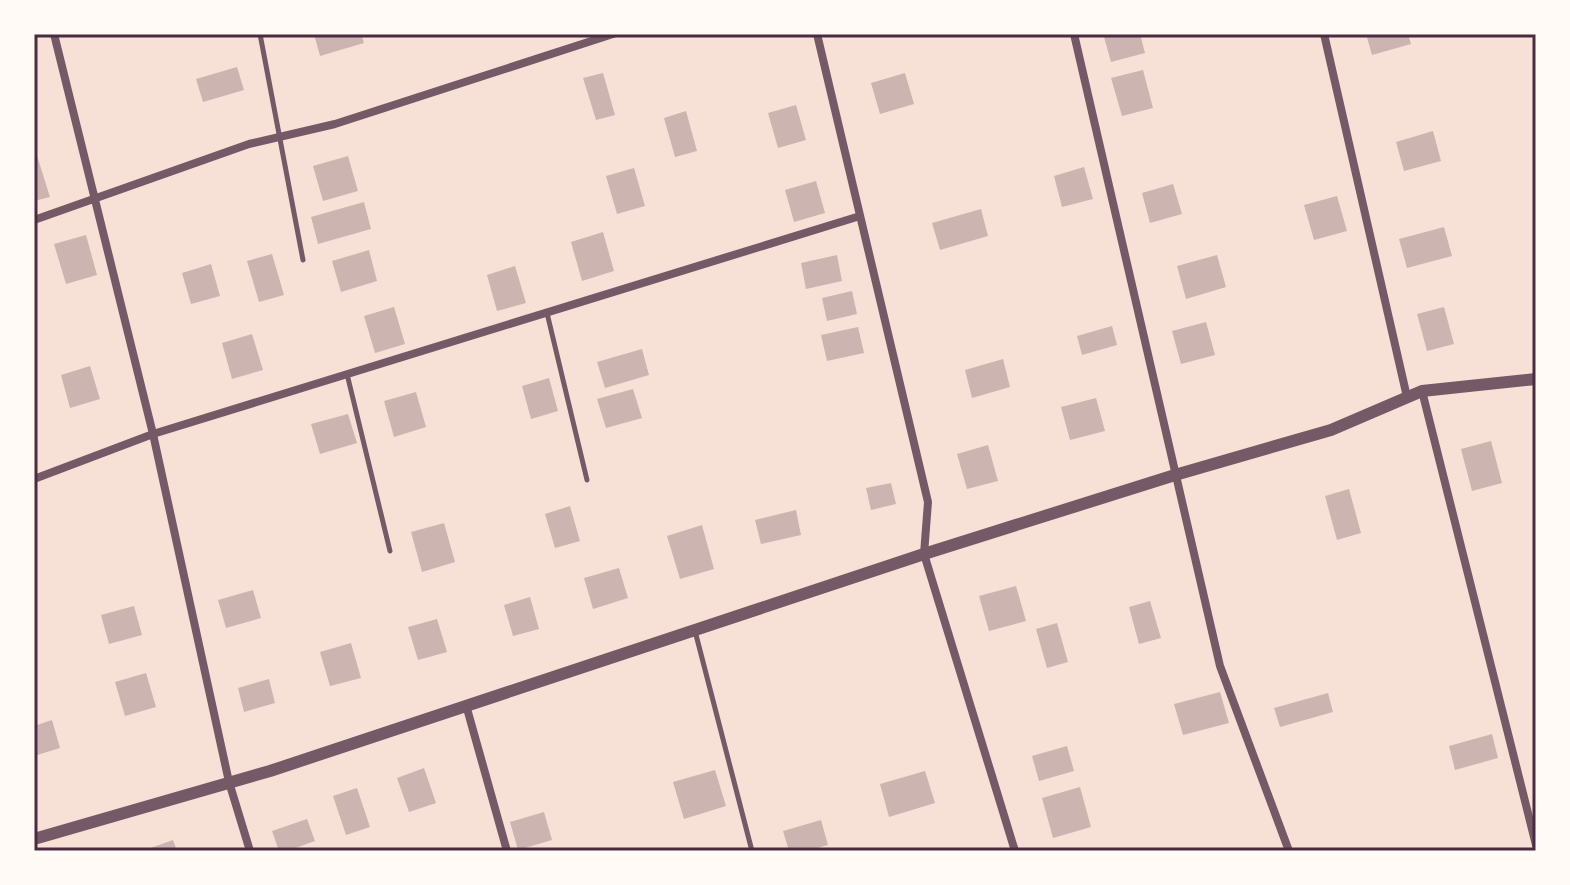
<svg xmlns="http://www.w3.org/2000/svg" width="1570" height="885" font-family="Mulish,sans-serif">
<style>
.building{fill:#ccb4b1}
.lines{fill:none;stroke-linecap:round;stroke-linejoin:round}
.service{stroke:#755966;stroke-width:5}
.minor{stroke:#755966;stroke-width:8}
.tertiary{stroke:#755966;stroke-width:12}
.neatline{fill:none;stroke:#4a2c40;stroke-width:3}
</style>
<rect width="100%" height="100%" fill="#f7e1d7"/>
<path class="building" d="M314 34H361L364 43 320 56Z
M1114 34H1140L1145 53 1111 62 1104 37Z
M1366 34H1408L1411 44 1372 55Z
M237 67 244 90 203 102 196 79Z
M1143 70 1153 108 1122 116 1111 78Z
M603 73 615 115 596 120 583 78Z
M905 73 914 104 880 114 871 83Z
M796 105 806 140 778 148 768 113Z
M686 111 697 151 675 157 664 118Z
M1433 131 1441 161 1404 171 1396 142Z
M34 146 50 197 34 201Z
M348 156 358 191 323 201 313 166Z
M1084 167 1093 199 1062 207 1054 176Z
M634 168 645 206 617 214 606 176Z
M816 181 825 213 794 222 785 190Z
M1173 184 1182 214 1150 223 1142 193Z
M1337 196 1347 231 1314 240 1304 205Z
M364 202 371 229 318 244 311 217Z
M981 209 988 236 940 250 932 223Z
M1444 227 1452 256 1407 268 1399 239Z
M603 232 614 271 582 281 571 242Z
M86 235 97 275 66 284 54 244Z
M369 250 377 281 341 292 332 261Z
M272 254 284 295 259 302 247 261Z
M837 255 842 281 806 289 801 263Z
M1217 255 1226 287 1186 299 1177 266Z
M211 264 220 296 191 304 182 273Z
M515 266 526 303 497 311 487 275Z
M852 291 857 314 827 321 822 298Z
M394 307 405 344 375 353 364 316Z
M1444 307 1454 344 1427 351 1417 314Z
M1206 322 1215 355 1181 364 1172 331Z
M1112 326 1117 345 1082 355 1077 336Z
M858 327 864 353 827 361 821 335Z
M252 334 263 370 232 379 222 343Z
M642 349 649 375 605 388 597 362Z
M1003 359 1010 387 972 398 965 370Z
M90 366 100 399 70 408 61 375Z
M549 378 558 411 531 419 522 386Z
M633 389 642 418 606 428 597 399Z
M416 392 426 427 394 437 384 401Z
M1096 398 1105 431 1070 440 1061 407Z
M348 414 357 443 320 454 311 424Z
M1491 441 1502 483 1472 491 1461 449Z
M988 445 998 481 967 489 957 454Z
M891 483 896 504 871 510 866 488Z
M1349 489 1361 533 1337 540 1325 496Z
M570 506 580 541 555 548 545 514Z
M796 510 801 535 761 544 755 520Z
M444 523 455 562 422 572 411 532Z
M702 525 714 569 680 579 667 536Z
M619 568 628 598 593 609 584 578Z
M1016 586 1026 621 989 631 979 596Z
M253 590 261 618 226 628 218 600Z
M530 597 539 629 513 636 504 605Z
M1150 601 1161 638 1139 644 1129 607Z
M134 606 142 635 109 644 101 615Z
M437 619 447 652 418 660 408 627Z
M1057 623 1068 662 1047 668 1036 629Z
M351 643 361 678 330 686 320 652Z
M146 673 156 707 125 716 115 682Z
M269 679 275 703 244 712 238 688Z
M1220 692 1229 723 1183 735 1174 704Z
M1328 693 1333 712 1280 727 1274 708Z
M52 720 60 748 34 756V726Z
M1492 734 1498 758 1455 770 1449 746Z
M1067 746 1074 771 1039 781 1032 756Z
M424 768 436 803 409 812 397 778Z
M715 770 726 806 684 819 673 782Z
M925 771 935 803 889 817 880 784Z
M1080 787 1091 827 1053 838 1042 798Z
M357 788 370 827 346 835 333 796Z
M544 812 552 840 518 850 510 822Z
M307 819 315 841 287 851H279L272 831Z
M821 820 828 845 806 851H789L783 831Z
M173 840 177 851H142Z"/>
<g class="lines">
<path class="service" d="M260 34 303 260
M547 313 587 480
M347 374 390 551
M695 631 752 851"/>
<path class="minor" d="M54 34 153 434 229 782 250 851
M817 34 928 502 924 554 1015 851
M1074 34 1220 666 1289 851
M1324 34 1407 397
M34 220 249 144 335 124 613 34
M1422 391 1536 845
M34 479 153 434 860 216
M466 705 507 851"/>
<path class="tertiary" d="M34 839 270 771 924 554 1175 475 1331 430 1422 391 1536 379"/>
</g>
<rect width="1570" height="885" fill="none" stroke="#fffaf5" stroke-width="72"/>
<rect x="36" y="36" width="1498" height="813" class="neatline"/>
</svg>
